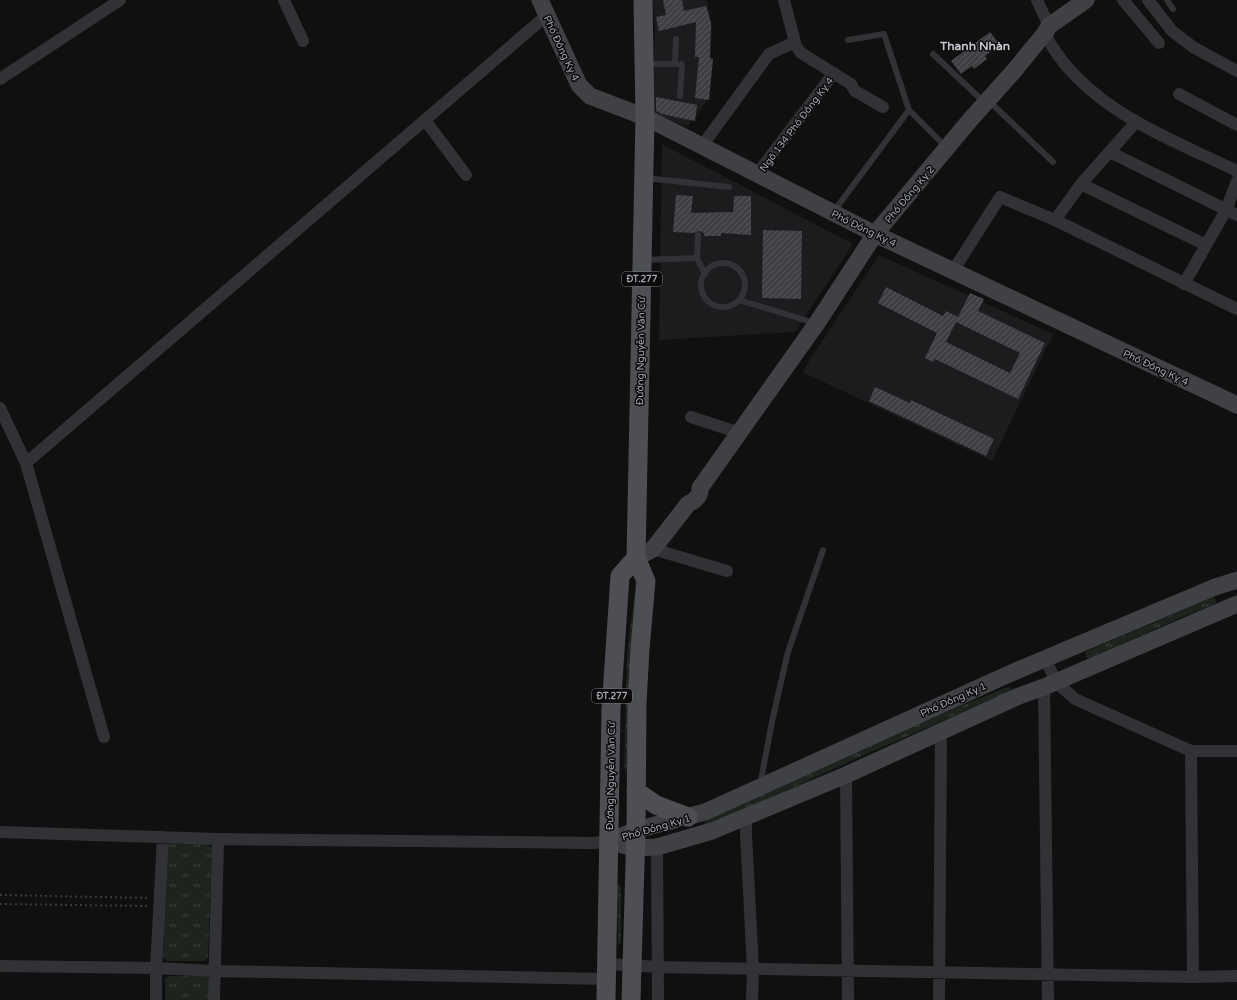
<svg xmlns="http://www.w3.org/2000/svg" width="1237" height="1000" font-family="'Varela Round',sans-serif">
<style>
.built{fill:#1c1c1e}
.grass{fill:url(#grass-tufts)}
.building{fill:url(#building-hatch);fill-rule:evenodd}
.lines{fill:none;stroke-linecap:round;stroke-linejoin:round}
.path{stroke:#37383c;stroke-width:2;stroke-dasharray:2 3;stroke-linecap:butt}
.lane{stroke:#313235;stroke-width:6}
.street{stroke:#313235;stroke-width:12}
.secondary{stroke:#3f4145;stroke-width:17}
.primary{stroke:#4d4f54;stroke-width:19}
.labels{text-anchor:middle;stroke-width:3;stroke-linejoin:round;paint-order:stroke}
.shield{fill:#0b0b0c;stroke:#75787f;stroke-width:1}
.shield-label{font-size:9px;font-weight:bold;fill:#a2a6b0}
.street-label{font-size:10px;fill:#a2a6b0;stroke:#0b0b0c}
.quarter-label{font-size:12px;font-weight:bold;fill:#c3c5cd;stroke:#0b0b0c}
</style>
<defs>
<pattern id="grass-tufts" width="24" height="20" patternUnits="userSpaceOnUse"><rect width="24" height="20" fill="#1d231d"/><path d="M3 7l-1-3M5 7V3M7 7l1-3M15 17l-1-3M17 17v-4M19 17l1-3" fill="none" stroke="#3b403b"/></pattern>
<pattern id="building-hatch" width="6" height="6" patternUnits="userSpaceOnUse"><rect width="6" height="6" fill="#3f4044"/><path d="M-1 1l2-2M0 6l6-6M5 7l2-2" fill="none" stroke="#58595c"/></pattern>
</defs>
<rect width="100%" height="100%" fill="#101011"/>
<path class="built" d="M653 0H707L712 26 708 99 687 127 651 112 655 32Z
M662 144 853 244 795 332 659 340Z
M879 255 1053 334 992 461 802 372Z"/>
<path class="grass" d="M638 576 627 772H626L624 767 627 656 636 579Z
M1214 597 1216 600V603L1211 606 1180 618 1091 658H1087L1085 653 1087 651 1211 598Z
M1010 687 1011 690 1009 692 855 759 712 825H703L707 820C805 774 904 729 1005 688Z
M169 844H207L212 848 208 957 205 961H167L163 957 166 847Z
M620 884 621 888V944L618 945 617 886Z
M168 976H206L210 980V1000H165V979Z"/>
<path class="building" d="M663 0H682L684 11 706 6 711 23 710 58 713 59 709 100 695 98 699 57H695L696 22 659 31 656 17 666 15Z
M990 32 1000 45 985 56 987 59 974 69 972 66 961 74 951 61Z
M656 97 697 105 695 121 662 114 656 111Z
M676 195 693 196 691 213 733 212 734 196H751V235L721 233V236H704V233L699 231 694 233 673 232Z
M763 230 802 231 801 299 762 298Z
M886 287 943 316 946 311 958 317 970 293 984 299 978 311 1045 343 1018 399 935 359 933 362 925 358 937 333 878 303ZM957 320 956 322 1020 353 1010 373 946 342Z
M875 387 910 403 911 400 994 439 986 456 869 401Z"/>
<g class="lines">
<path class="path" d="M0 895 149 898
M0 904 148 906"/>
<path class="lane" d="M1167 0 1173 9
M848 40 884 34 909 110 946 147
M933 54 984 102
M646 64H682L680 96
M675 64 676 39
M989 101 1053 162
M646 178 729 187
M834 211 909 110
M697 258 705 274
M644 260 697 258 698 235
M701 285a22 22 0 1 1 44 0a22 22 0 1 1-44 0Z
M739 300 815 323
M760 785 773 717 788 652 823 550"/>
<path class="street" d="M284 0 303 41
M784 0 796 46 801 53 851 84 855 91 883 107
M1037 0 1049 26
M1123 0 1159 43
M1148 0 1172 31 1193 47 1237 71
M1045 33C1050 45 1056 53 1064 63 1108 117 1177 142 1237 171
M0 79 120 0
M1179 94 1237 125
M425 120 466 175
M702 146 769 54 795 42
M1110 152 1237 215
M757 174 834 73
M1081 184 1206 245
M1055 220 1081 184 1136 122
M953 271 1000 197 1055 220 1237 309
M1184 284 1226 210 1237 181
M0 408 26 463 104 737
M691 417 740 433
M26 463 547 15
M653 549 727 571
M1045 658 1056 682 1075 699 1191 751H1237
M1044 687 1048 1000
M1191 751 1193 977
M846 775 848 1000
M746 817V834L753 969 752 1000
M0 832 218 839 594 843 609 841
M657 847 658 1000
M607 964 659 967 1193 977 1237 976
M0 966 156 968 214 971 606 979
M156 1000V968L163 837
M214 1000 218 839
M939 1000 941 731"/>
<path class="secondary" d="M540 0 579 85 590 96 645 117 875 234 1237 405
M636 558 653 549 688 504C695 501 701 495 700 488L817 323 875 234 970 120 1014 71 1045 33 1049 26 1086 0
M609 841 636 830 705 812 1009 674 1215 587 1237 580
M622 845 635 848 657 847 712 831 846 775 1019 696 1044 687 1237 604"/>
<path class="primary" d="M636 791 656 805 688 817
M606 1000 611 710 620 576 636 558
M631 1000 636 830 637 703 640 649 646 581 636 558 645 117 643 0"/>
</g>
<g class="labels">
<g class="shield">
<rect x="622" y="272" width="40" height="14" rx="3"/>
<rect x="592" y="689" width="40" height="14" rx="3"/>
</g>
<g class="shield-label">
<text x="642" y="282">ĐT.277</text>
<text x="612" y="699">ĐT.277</text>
</g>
<g class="street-label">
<text transform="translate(562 48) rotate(65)" y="4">Phố Đồng Kỵ 4</text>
<text transform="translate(796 124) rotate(-53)" y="4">Ngõ 134 Phố Đồng Kỵ 4</text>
<text transform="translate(909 194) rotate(-50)" y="4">Phố Đồng Kỵ 2</text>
<text transform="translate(864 228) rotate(26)" y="4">Phố Đồng Kỵ 4</text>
<text transform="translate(640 351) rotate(-89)" y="4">Đường Nguyễn Văn Cừ</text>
<text transform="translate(1156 367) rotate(25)" y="4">Phố Đồng Kỵ 4</text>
<text transform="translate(953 699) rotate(-24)" y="4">Phố Đồng Kỵ 1</text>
<text transform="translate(610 776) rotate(-89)" y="4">Đường Nguyễn Văn Cừ</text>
<text transform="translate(656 827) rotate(-16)" y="4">Phố Đồng Kỵ 1</text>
</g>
<g class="quarter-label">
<text x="975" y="50">Thanh Nhàn</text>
</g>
</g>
</svg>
